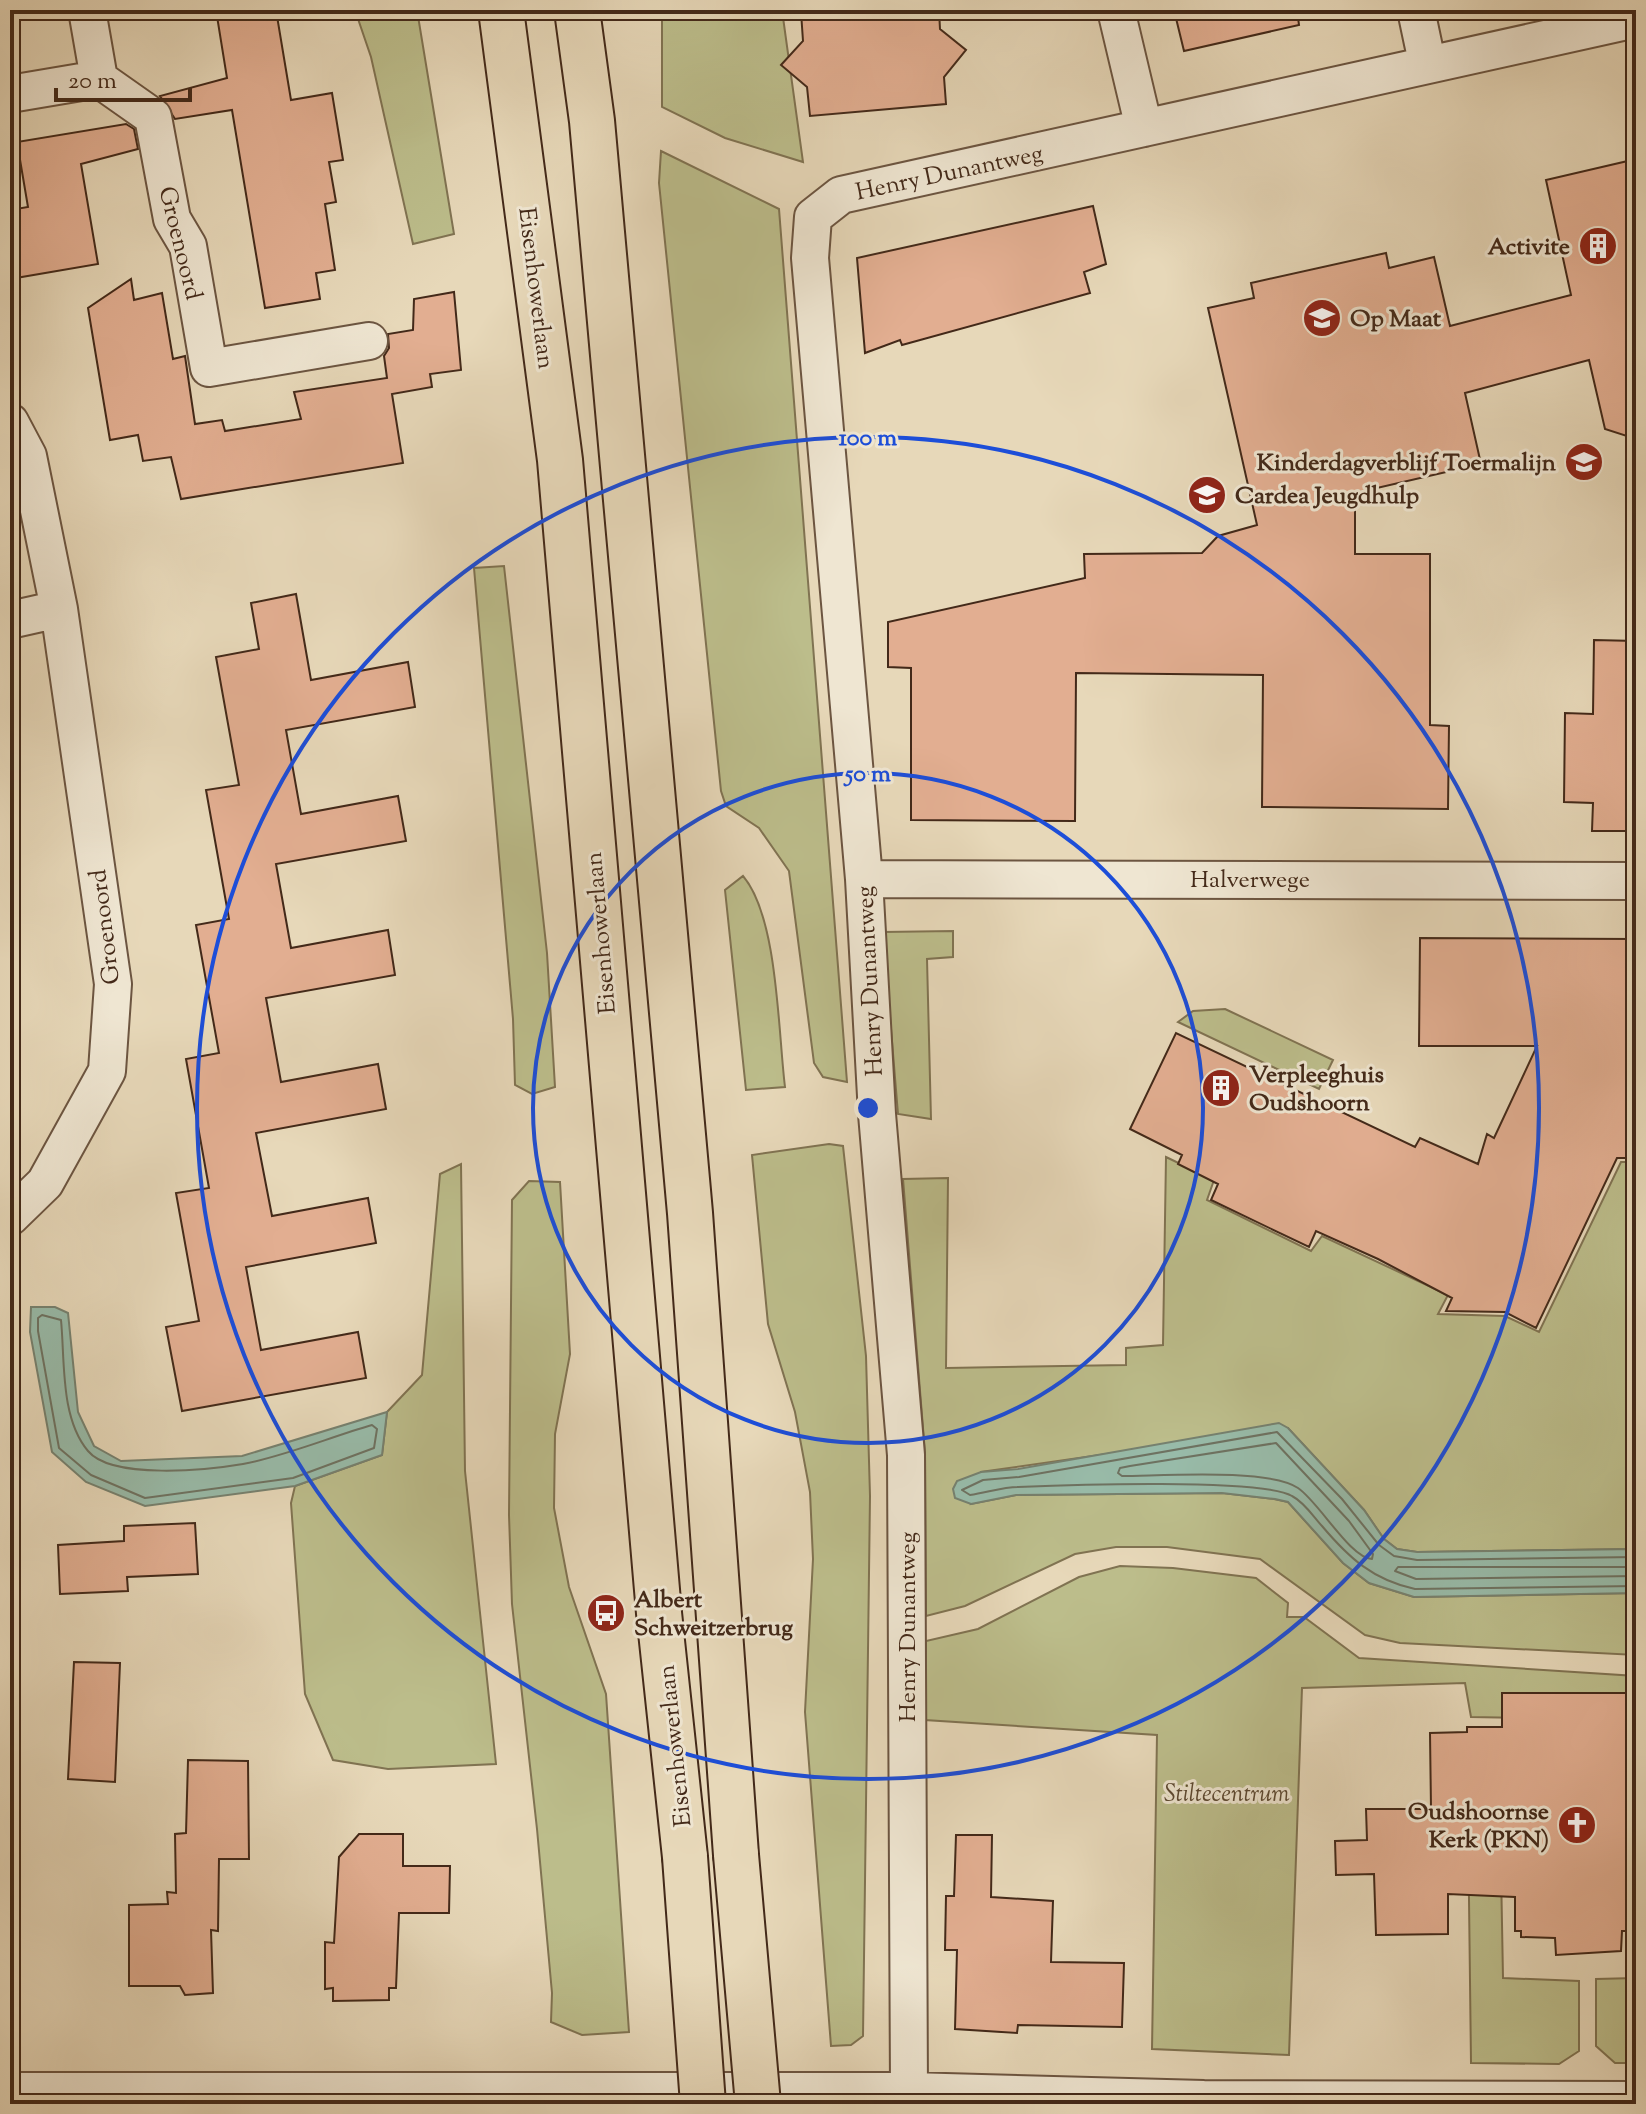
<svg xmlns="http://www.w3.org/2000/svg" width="1646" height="2114" font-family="'Sorts Mill Goudy',serif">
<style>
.green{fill:#bcbd8b;stroke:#807352;stroke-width:2}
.water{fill:#98bba9;stroke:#76816f;stroke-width:2}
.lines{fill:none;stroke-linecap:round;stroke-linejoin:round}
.shore{stroke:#6e7261;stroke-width:2}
.building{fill:#e2ae91;stroke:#432919;stroke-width:2}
.minor-casing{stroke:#6c5541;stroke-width:40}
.primary-casing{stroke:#432919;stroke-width:48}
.minor{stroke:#efe6d2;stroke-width:36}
.primary{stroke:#e7d8b9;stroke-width:44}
.primary-bridge-casing{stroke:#432919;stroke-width:48;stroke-linecap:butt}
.primary-bridge{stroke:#e7d8b9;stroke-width:44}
.ring{fill:none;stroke:#1d4ed8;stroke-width:4}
.labels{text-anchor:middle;stroke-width:6;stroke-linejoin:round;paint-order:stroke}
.street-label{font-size:24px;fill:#432919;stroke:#efe6d2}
.poi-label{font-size:24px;font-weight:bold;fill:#432919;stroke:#efe6d2;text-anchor:start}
.park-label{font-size:24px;font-style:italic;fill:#5b4730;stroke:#efe6d2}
.centre{fill:#1d4ed8;stroke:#efe6d2;stroke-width:4}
.ring-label{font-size:24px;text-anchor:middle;font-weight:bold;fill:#1d4ed8;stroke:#efe6d2;stroke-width:6;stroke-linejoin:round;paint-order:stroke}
</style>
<rect width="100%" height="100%" fill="#e7d8b9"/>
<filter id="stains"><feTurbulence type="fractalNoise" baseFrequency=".0025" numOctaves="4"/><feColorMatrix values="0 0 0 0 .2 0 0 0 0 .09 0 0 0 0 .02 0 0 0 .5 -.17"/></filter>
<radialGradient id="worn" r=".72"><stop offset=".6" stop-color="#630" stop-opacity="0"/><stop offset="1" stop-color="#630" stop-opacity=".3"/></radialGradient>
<path class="green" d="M355 10H417L454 234 413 244 371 57Z
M662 10H782L803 162 725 138 662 107Z
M661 151 779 209 847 1082 823 1077 814 1063 789 871 759 828 726 806 721 791 659 183Z
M504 566 547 953 555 1087 532 1094 515 1085 513 1019 474 568Z
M743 876C778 917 778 1031 785 1087L746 1090 725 890Z
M953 931V957L927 959 931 1119 898 1114 883 932Z
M1225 1009 1333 1060 1319 1089 1178 1022 1193 1011Z
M829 1144 843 1146 866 1356 870 1496 863 2036 851 2045 831 2046 805 1712 813 1559 810 1492 795 1412 768 1324 752 1155Z
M1166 1157 1214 1180 1207 1200 1311 1251 1322 1236 1448 1295 1438 1314 1505 1316 1539 1332 1621 1162H1636V1549L1417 1552 1397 1549 1384 1539 1364 1510 1288 1428 981 1472 971 1504 1016 1495 1222 1493 1274 1499 1288 1502 1343 1563 1369 1583 1414 1597 1636 1593V1655L1400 1643 1365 1635 1260 1559 1167 1547H1116L1075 1554 965 1606 926 1616 925 1453 903 1179 948 1178 946 1368 1126 1365V1348L1163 1345Z
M461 1164 465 1471 496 1764 388 1769 333 1760 305 1694 291 1503 295 1486 382 1455 387 1412 422 1375 440 1174Z
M529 1181 560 1182 570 1354 555 1434 554 1508 569 1587 606 1694 629 2032 582 2035 551 2022 552 1993 537 1829 512 1604 509 1515 512 1200Z
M1120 1566 1173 1568 1256 1578 1288 1603 1287 1617H1304L1359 1658 1636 1676V1720L1471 1717 1465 1683 1302 1688 1289 2055 1152 2049 1157 1735 925 1720 926 1641 978 1629 1079 1577Z
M1500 1815 1503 1978 1579 1981V2051L1559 2064 1471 2063 1468 1818Z
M1636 1978V2063H1615L1596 2046V1979Z"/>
<path class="water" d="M31 1307H55L68 1313 78 1412 94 1446 121 1461 242 1456 387 1412 382 1455 295 1486 145 1506 86 1482 52 1452 30 1332Z
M1279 1423 1288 1428 1364 1510 1384 1539 1397 1549 1417 1552 1636 1549V1593L1414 1597 1369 1583 1343 1563 1288 1502 1275 1499 1222 1493 1016 1495 971 1504 955 1498 953 1489 957 1481 981 1472 1018 1469Z"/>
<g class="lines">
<path class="shore" d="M42 1315 61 1320C65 1360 60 1418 88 1451 112 1480 208 1470 243 1464 286 1456 330 1437 372 1425L377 1429 374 1448 293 1478 145 1498 91 1475 59 1448 38 1331V1318Z
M1276 1443 1349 1521 1373 1554 1372 1559C1350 1558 1319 1502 1298 1488 1269 1468 1159 1476 1122 1476L1118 1473 1120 1468 1130 1466Z
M1636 1557 1417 1560 1394 1556 1379 1545 1342 1499 1277 1432 1019 1477 983 1480 962 1490 970 1495C986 1493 1002 1487 1018 1487 1064 1485 1262 1478 1292 1496 1304 1502 1313 1516 1322 1526 1349 1558 1373 1580 1415 1589L1636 1586
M1636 1567H1398L1395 1571 1416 1579 1636 1576"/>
</g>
<path class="building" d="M216 10H276L291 100 332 93 343 160 329 162 336 202 325 204 335 270 316 273 320 299 265 308 232 110 175 119 160 96 227 78Z
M825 10H939L940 29 966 50 944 77 946 104 810 116 807 87 781 65 803 41 801 12Z
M1174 10H1297L1299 25 1184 51Z
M126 124 134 129 138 149 81 164 98 264 10 279V210L28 207 17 142Z
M1632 160 1636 179V439L1605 429 1589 360 1465 393 1481 464 1355 493V554H1430V725L1449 726 1448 809 1262 807 1263 675 1076 673 1075 821 911 820V668L888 667V622L1085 578 1084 554 1202 553 1218 536 1257 525 1208 308 1254 298 1251 283 1386 253 1389 268 1434 257 1450 326 1571 295 1546 180Z
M1093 206 1106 264 1084 272 1090 293 902 345 900 340 865 353 857 258Z
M131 279 134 300 162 293 173 359 185 356 195 424 222 420 225 431 301 419 294 392 387 378 384 356 389 348 388 334 413 330 414 299 454 292 461 370 430 374 432 387 392 394 403 463 181 499 171 457 143 461 138 435 110 440 88 308Z
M296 594 311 680 408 662 415 707 286 730 301 814 398 796 406 841 276 864 291 948 388 930 395 975 266 998 281 1082 378 1064 386 1109 256 1133 272 1216 368 1198 376 1243 246 1267 261 1350 358 1332 366 1378 182 1411 166 1327 199 1321 176 1193 209 1188 186 1059 219 1053 196 925 229 919 206 790 239 785 216 657 259 649 251 603Z
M1594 640 1636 641V831H1592L1593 803 1564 802 1565 713 1593 714Z
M1420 938 1636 939V1158H1617L1536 1328 1505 1312 1446 1311 1452 1298 1378 1259 1316 1231 1309 1247 1211 1200 1218 1184 1178 1164 1182 1155 1130 1129 1176 1033 1415 1147 1420 1138 1478 1164 1487 1134 1494 1138 1537 1046H1419Z
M195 1523 198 1574 127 1577 128 1591 60 1594 58 1545 124 1541V1526Z
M74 1662 120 1663 115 1782 68 1779Z
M1502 1693H1630V1726H1636V1931H1622L1621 1951 1556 1955 1555 1938 1521 1937V1931H1515V1897L1448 1894V1934L1376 1935 1374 1874 1336 1875 1335 1841 1367 1840 1366 1809H1431L1430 1733 1467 1732V1727H1502Z
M188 1760 248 1761 249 1859H219L218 1931 211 1930 213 1993 185 1995 180 1986H129V1905L168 1904 167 1892 176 1893 175 1834 186 1833Z
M359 1834H403V1866H450L449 1913H399L396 1988H389V2000L333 2001V1988L325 1989V1942L334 1943 339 1857Z
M956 1835H992L991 1897 1053 1901 1051 1962 1124 1963 1122 2027 1018 2025 1017 2033 955 2029 957 1950H945L946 1896H954Z"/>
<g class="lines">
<defs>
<path id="minor" d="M87 10 99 79
M1116 10 1144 128
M1416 10 1427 62
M10 94 99 79 153 117 172 219 188 246 209 368 369 341
M10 422 28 456 59 609 113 984 107 1071 45 1183 10 1217
M10 620 59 609
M864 879 1636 881
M10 2091H909L1204 2099 1636 2100
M909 2091 906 1455 877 1114 864 879 810 258 813 217 841 195 1636 19"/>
<path id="primary" d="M501 10 560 460 659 1613 685 1857
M577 10 592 121 690 1213 736 1855"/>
</defs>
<use href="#minor" class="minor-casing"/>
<use href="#primary" class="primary-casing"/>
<use href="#minor" class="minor"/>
<use href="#primary" class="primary"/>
<defs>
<path id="primary-bridge" d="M736 1855 758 2104
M685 1857 703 2104"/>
</defs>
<use href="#primary-bridge" class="primary-bridge-casing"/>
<use href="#primary-bridge" class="primary-bridge"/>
</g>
<g class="ring">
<circle cx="868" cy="1108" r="335"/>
<circle cx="868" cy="1108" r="671"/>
</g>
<defs>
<symbol id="building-disc" viewBox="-11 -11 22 22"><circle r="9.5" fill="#8f2418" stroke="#efe6d2"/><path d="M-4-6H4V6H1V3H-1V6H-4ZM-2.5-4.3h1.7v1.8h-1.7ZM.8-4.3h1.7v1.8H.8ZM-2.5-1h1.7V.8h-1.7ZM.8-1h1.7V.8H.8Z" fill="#fff"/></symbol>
<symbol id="school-disc" viewBox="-11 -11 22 22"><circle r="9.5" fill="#8f2418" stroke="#efe6d2"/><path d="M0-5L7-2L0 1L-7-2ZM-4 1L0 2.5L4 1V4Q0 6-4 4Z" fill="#fff"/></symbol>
<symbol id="bus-disc" viewBox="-11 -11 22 22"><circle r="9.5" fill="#8f2418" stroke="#efe6d2"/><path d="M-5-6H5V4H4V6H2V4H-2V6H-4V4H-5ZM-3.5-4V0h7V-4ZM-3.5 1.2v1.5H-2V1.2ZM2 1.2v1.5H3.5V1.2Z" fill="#fff"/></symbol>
<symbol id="church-disc" viewBox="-11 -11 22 22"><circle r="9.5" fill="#8f2418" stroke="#efe6d2"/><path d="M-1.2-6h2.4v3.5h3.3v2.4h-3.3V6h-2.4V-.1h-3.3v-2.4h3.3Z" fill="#fff"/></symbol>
</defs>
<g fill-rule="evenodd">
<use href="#building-disc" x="1576" y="224" width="44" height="44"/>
<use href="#school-disc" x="1300" y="296" width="44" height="44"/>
<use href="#school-disc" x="1562" y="440" width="44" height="44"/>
<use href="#school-disc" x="1185" y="473" width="44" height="44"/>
<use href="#building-disc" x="1199" y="1066" width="44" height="44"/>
<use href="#bus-disc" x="584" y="1591" width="44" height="44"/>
<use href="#church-disc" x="1555" y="1803" width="44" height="44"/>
</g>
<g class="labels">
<g class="street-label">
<text transform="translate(949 172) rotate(-12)" y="8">Henry Dunantweg</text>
<text transform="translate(181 243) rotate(76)" y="8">Groenoord</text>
<text transform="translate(537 288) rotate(83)" y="8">Eisenhowerlaan</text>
<text x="1250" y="887">Halverwege</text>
<text transform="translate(104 927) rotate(-97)" y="8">Groenoord</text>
<text transform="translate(600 933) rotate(-95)" y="8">Eisenhowerlaan</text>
<text transform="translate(869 981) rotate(-93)" y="8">Henry Dunantweg</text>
<text transform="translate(907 1627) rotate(-90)" y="8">Henry Dunantweg</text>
<text transform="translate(674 1746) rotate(-96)" y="8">Eisenhowerlaan</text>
</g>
<g class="poi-label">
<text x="1570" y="254" text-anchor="end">Activite</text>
<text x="1350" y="326">Op Maat</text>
<text x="1556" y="470" text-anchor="end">Kinderdagverblijf Toermalijn</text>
<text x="1235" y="503">Cardea Jeugdhulp</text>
<text x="1249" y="1082">Verpleeghuis<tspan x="1249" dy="28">Oudshoorn</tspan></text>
<text x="634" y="1607">Albert<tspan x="634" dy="28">Schweitzerbrug</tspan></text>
<text x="1549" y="1819" text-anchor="end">Oudshoornse<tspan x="1549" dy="28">Kerk (PKN)</tspan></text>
</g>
<g class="park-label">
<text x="1227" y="1801">Stiltecentrum</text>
</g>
</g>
<circle cx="868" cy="1108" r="12" class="centre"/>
<g class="ring-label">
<text x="868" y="445">100 m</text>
<text x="868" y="781">50 m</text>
</g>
<rect width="1646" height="2114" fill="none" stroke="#e7d8b9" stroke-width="40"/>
<rect x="12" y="12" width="1622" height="2090" fill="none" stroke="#432919" stroke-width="4"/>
<rect x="20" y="20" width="1606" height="2074" fill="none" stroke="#432919" stroke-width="2"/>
<path d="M56 88v12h134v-12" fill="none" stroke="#432919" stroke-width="4"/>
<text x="68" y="88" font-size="24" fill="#432919" stroke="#efe6d2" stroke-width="6" paint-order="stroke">20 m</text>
<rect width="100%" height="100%" filter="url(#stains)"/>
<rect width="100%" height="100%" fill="url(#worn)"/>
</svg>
